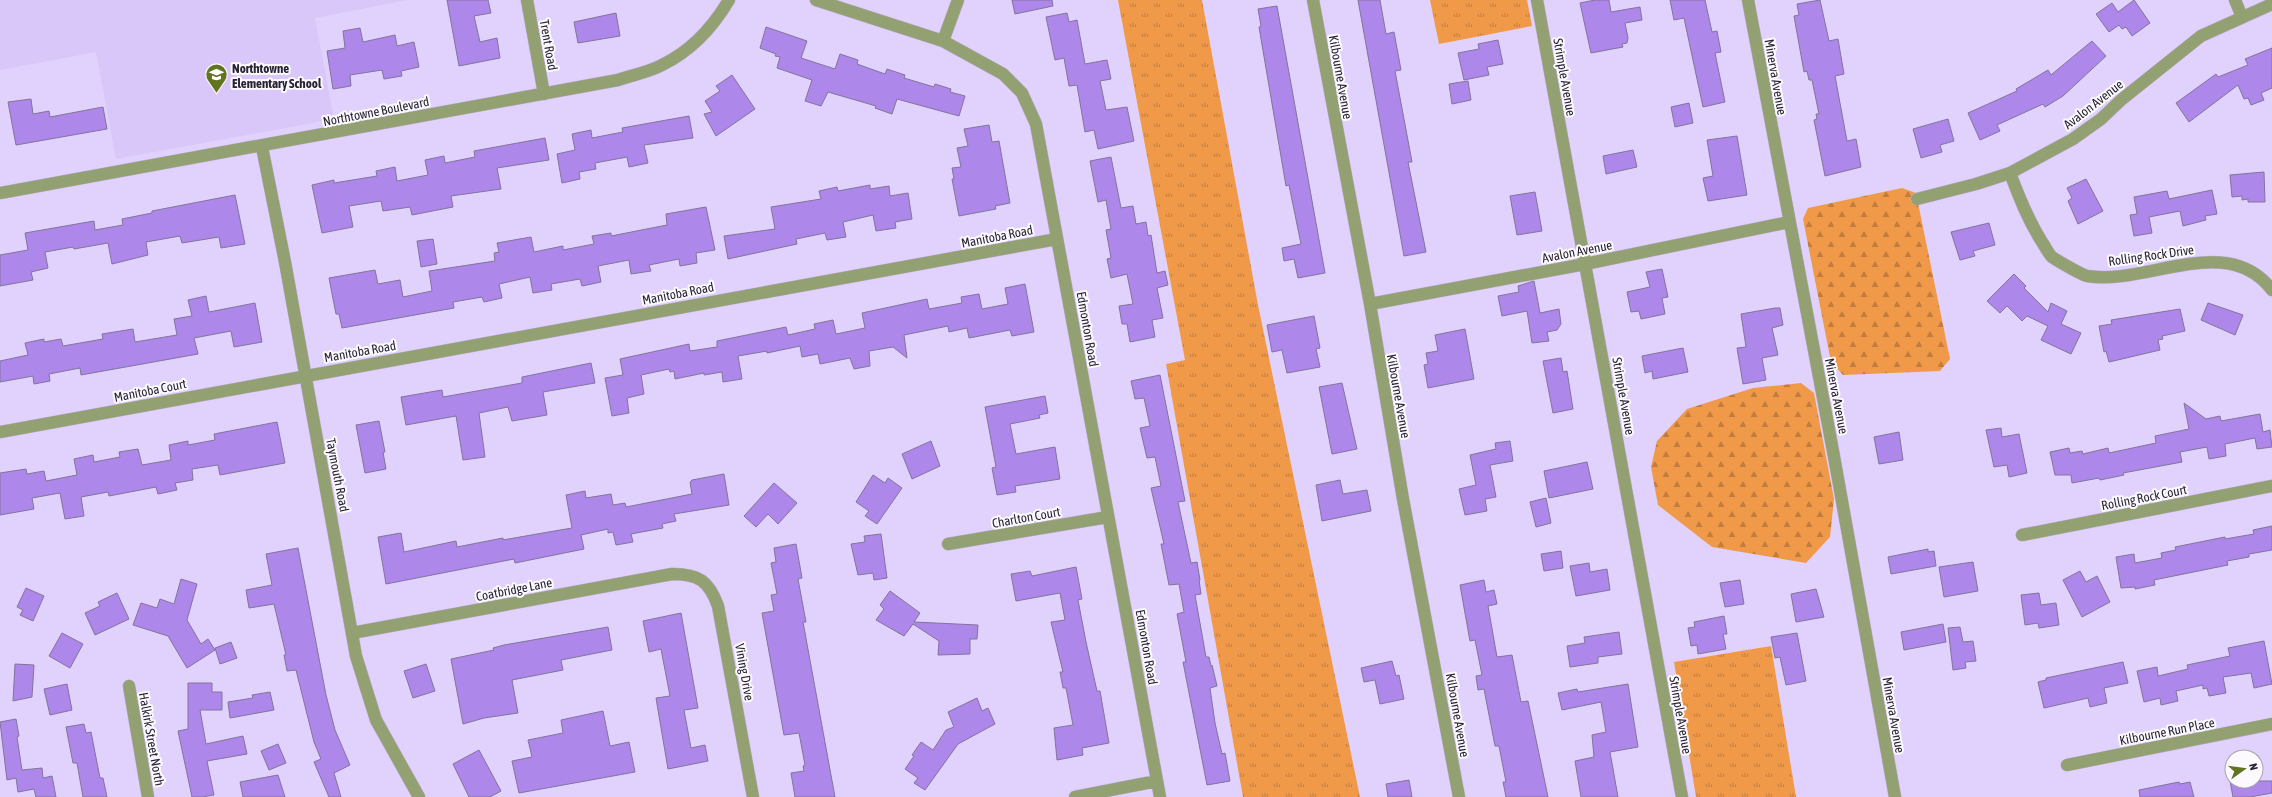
<svg xmlns="http://www.w3.org/2000/svg" width="2272" height="797" font-family="'Asap Condensed',sans-serif">
<style>
.built{fill:#d8c7f8}
.grass{fill:url(#grass-tufts)}
.forest{fill:url(#forest-firs)}
.building{fill:#ad87ea;stroke:#82749b}
.lines{fill:none;stroke-linecap:round;stroke-linejoin:round}
.minor-casing{stroke:#bbafd4;stroke-width:13}
.minor{stroke:#93a072;stroke-width:12}
.labels{text-anchor:middle;stroke-width:4;stroke-linejoin:round;paint-order:stroke}
.street-label{font-size:13px;fill:#282332;stroke:#fcfaff}
.poi-label{font-size:13px;font-weight:bold;fill:#282332;stroke:#fcfaff;text-anchor:start}
</style>
<defs>
<pattern id="grass-tufts" width="24" height="20" patternUnits="userSpaceOnUse"><rect width="24" height="20" fill="#f09949"/><path d="M3 7l-1-3M5 7V3M7 7l1-3M15 17l-1-3M17 17v-4M19 17l1-3" fill="none" stroke="#c27c3d"/></pattern>
<pattern id="forest-firs" width="22" height="20" patternUnits="userSpaceOnUse"><rect width="22" height="20" fill="#f09949"/><path d="M5 1l3.5 6h-7zM16 11l3.5 6h-7z" fill="#c27c3d"/></pattern>
</defs>
<rect width="100%" height="100%" fill="#e0d2fc"/>
<path class="built" d="M0 0H407L315 18 334 119 116 159 96 52 0 70Z"/>
<path class="grass" d="M1118 0H1202L1258 305 1360 797H1243L1166 364 1185 360Z
M1430 0H1527L1532 26 1439 44Z
M1771 646 1796 797H1696L1674 662Z"/>
<path class="forest" d="M1902 188 1916 193 1950 359 1940 371 1843 375 1831 362 1803 219 1808 208Z
M1801 383 1814 393 1834 499 1830 537 1806 563 1712 547 1658 505 1651 467 1657 441 1687 409 1753 388Z"/>
<path class="building" d="M447 0H488L491 13 474 16 480 42 497 38 500 58 459 66Z
M1012 0H1052L1053 6 1015 14Z
M1358 0H1380L1386 34 1394 32 1401 70 1395 71 1412 162H1408L1426 252 1404 256Z
M1595 0H1609L1611 12 1640 7 1642 20 1625 23 1628 38 1627 43 1622 44 1623 47 1591 53 1580 3Z
M1670 0H1705L1712 32 1717 31 1721 52 1715 53 1725 102 1703 107 1684 18 1674 20Z
M1820 0 1829 41 1838 39 1844 74 1835 76 1847 141 1856 139 1861 167 1825 176 1814 120 1817 119 1816 114H1819L1812 80H1809L1807 71 1804 72 1794 16 1799 15 1797 4Z
M2134 0 2150 23 2132 36 2126 27 2122 29 2119 25 2109 32 2096 14 2112 3 2118 12Z
M1277 6 1325 273 1298 278 1294 259 1284 261 1282 248 1301 244 1289 185 1286 186 1259 27 1261 26 1258 9Z
M616 13 620 36 578 43 574 22Z
M1067 13 1069 22 1077 20 1085 64 1107 60 1111 79 1100 81 1106 110 1127 107 1134 141 1098 149 1094 130 1085 132 1077 85 1069 86 1064 58 1055 60 1046 17Z
M766 27 807 41 801 58 835 69 840 54 858 60 857 64 885 74 887 69 905 75 904 78 934 87 935 84 951 89 950 92 965 96 959 116 897 99 892 114 875 108 876 106 828 92 821 106 805 101 812 80 777 68 780 57 775 56 776 54 760 48Z
M360 28 363 42 395 35 397 46 414 42 419 67 401 71 402 76 384 79 382 70 350 75 351 86 333 89 327 51 345 48 343 31Z
M1498 40 1503 64 1487 67 1489 75 1464 80 1458 53 1479 49 1478 44Z
M2092 41 2106 56 2063 96 2045 107 2043 104 1997 125 2000 131 1980 140 1968 113 2017 91 2016 89 2048 70 2051 75Z
M2272 48V88L2261 93 2264 100 2251 105 2248 98 2244 99 2238 85 2189 122 2176 103 2216 74 2218 77 2248 65 2245 59Z
M732 75 755 109 716 136 704 114 712 112 705 101 720 91 716 86Z
M1468 81 1471 100 1452 104 1449 84Z
M31 99 33 114 49 111 50 117 103 107 107 129 16 145 8 102Z
M1689 103 1693 123 1675 127 1671 107Z
M689 116 693 138 644 145 648 163 629 167 627 157 595 163 596 169 579 172 580 179 562 183 557 154 575 150 572 134 591 130 592 138 623 132 622 128Z
M1948 119 1954 141 1940 145 1942 152 1921 158 1913 129Z
M989 125 992 142 999 141 1010 203 995 206 996 209 959 216 952 179H954L952 168 961 167 957 148 968 146 964 129Z
M1737 136 1747 195 1708 201 1703 178 1713 176 1707 140Z
M545 138 549 160 497 168 501 189 451 196 453 207 412 215 410 207 383 211 381 201 349 206 353 227 322 233 312 185 334 180V183L377 176 376 171 395 167 397 181 428 175 425 160 444 156 445 163 475 157 474 151Z
M1633 150 1637 167 1606 174 1603 156Z
M1111 157 1121 208 1133 206 1136 224 1146 222 1148 236 1151 235 1157 273 1165 271 1168 285 1157 288 1163 318 1152 320 1155 337 1130 342 1127 324H1122L1119 306 1133 304 1127 274 1111 278 1107 259 1111 258 1106 230 1111 229 1106 200 1098 202 1090 161Z
M2264 172 2265 202H2248V199L2242 200V196L2232 197 2230 175Z
M2086 179 2103 211 2078 224 2068 201 2072 198 2067 188Z
M870 185V189L889 186 890 196 908 193 912 219 895 222 896 228 876 231 873 215 843 222 846 237 827 240 825 233 796 239 797 244 728 259 724 236 775 229 771 207 821 199 819 191 837 187 838 191Z
M2212 190 2217 214 2205 216 2206 220 2183 226 2180 211 2149 217 2152 233 2134 236 2130 215 2137 214 2134 197 2167 191 2169 199Z
M1535 192 1542 231 1517 235 1510 196Z
M235 195 245 244 221 248 219 237 182 243 180 236 146 242 148 255 112 264 108 243 74 249 73 247 45 252 48 268 31 272 33 280 0 286V255L28 250 25 233 94 221 95 230 123 225 122 219 152 213V211Z
M706 207 715 250 696 253 697 263 680 266 679 259 649 265 651 271 631 274 629 260 598 266 601 282 582 286 580 279 551 284 552 290 533 293 530 277 499 284 502 298 484 302 482 297 453 302 454 308 342 328 339 314H336L329 278 375 270 378 284 400 280 403 297 432 291 429 271 495 261 494 253 499 252 497 243 531 237 534 252 563 246V250L594 244 592 236 611 233V236L667 225 666 214Z
M1989 223 1995 245 1973 251 1975 256 1960 260 1951 232Z
M433 239 437 264 421 267 417 241Z
M1662 269 1668 297 1662 298 1665 314 1641 319 1639 311 1631 312 1627 292 1650 287 1646 272Z
M2014 274 2026 286 2024 288 2048 312 2051 303 2067 311 2061 324 2081 333 2071 354 2041 340 2048 326 2027 316 2022 321 2007 306 2000 313 1987 301Z
M1534 281 1540 313 1559 309 1561 324 1557 330 1547 332 1549 341 1532 343 1527 311 1502 316 1498 296 1519 292 1518 286Z
M1025 284 1034 332 1012 336 1010 330 969 338 967 328 949 332 948 326 904 335 907 358 893 347 869 351 870 366 854 369 850 358 820 364 818 354 802 357 800 346 767 353V351L738 356 742 379 723 382 722 372 704 375V373L675 379 674 371 670 372 669 369 641 375 644 394 627 398 629 413 612 416 605 378 623 375 620 359 689 344 690 351 717 347V341L786 327 788 335 815 329 814 324 833 320 836 334 865 328 862 313 927 299 929 309 962 303 961 297 979 294 982 309 1008 304 1005 288Z
M206 296 209 312 255 303 262 342 234 347 231 331 194 338 198 354 81 375 80 368 49 374 50 381 34 384 33 376 0 382V361L28 355 25 343 44 339V342L61 339 63 346 103 339 102 334 133 329 135 342 177 335 174 319 192 316 188 300Z
M2208 303 2243 315 2235 335 2201 320Z
M1775 308H1780L1783 325 1772 328 1778 355 1762 358 1766 380 1743 384 1737 348 1746 347 1741 314Z
M2180 309 2185 331 2162 336 2163 339 2158 340 2160 350 2109 362 2106 351 2104 352 2099 326 2112 324 2111 320Z
M1314 316 1320 348 1316 349 1320 367 1287 373 1282 350 1272 352 1267 325Z
M1465 329 1474 379 1428 388 1424 365 1428 364 1426 353 1438 351 1435 335Z
M1683 348 1688 372 1653 379 1652 371 1645 373 1642 356Z
M1561 358 1563 372 1567 371 1573 409 1553 413 1543 361Z
M591 363 595 383 543 392 547 415 512 421 508 407 479 413 485 457 463 460 456 416 406 425 401 397 442 390 443 397 522 383V377Z
M1160 375 1185 501 1178 502 1191 563 1197 562 1200 580H1199L1201 594 1195 595 1206 657H1209L1211 666 1212 665 1217 686 1210 688 1215 723 1222 754 1225 753 1230 781 1207 785 1183 662H1186L1177 614 1184 612 1179 584 1169 585 1161 544H1164L1151 488 1161 486 1155 457 1147 458 1140 428 1150 426 1144 398 1135 399 1131 381Z
M1342 383 1357 449 1332 454 1319 387Z
M1045 396 1048 413 1039 415 1040 418 1010 424 1016 454 1055 447 1060 479 1015 486 1016 492 997 495 992 468 996 467 985 407Z
M2184 403 2206 419 2220 416 2221 421 2260 414 2263 432 2270 430 2272 447 2257 449 2255 438 2225 444 2226 456 2209 459 2207 447 2180 452 2182 462 2123 473 2124 475 2100 480 2099 478 2072 483 2071 475H2055L2050 452 2069 448 2070 453 2082 451 2083 454 2108 448 2109 453 2156 443 2155 436 2189 429Z
M379 421 385 452H383L386 469 365 473 356 425Z
M277 422 285 463 220 475 218 465 192 469 193 480 175 483 177 490 158 494 156 487 109 496 108 492 81 497 84 516 65 519 60 493 32 498 34 509 0 515V473L26 469 27 474 44 471 46 481 77 475 74 459 93 455 94 462 120 457 119 452 138 449 142 465 171 460 169 445 188 441V445L215 440 214 434Z
M2001 428 2002 437 2019 434 2027 473 2009 477 2007 465 1994 467 1986 430Z
M1899 432 1903 460 1879 464 1874 437Z
M931 441 940 466 912 479 902 454Z
M1510 441 1513 461 1490 465 1496 497 1485 499 1487 511 1465 515 1459 489 1476 485 1470 455 1496 449 1495 443Z
M1587 462 1593 489 1549 498 1544 471Z
M724 474 729 505 674 514 676 521 662 524 663 528 631 534 633 542 616 545 613 532 608 533V529L581 535 584 549 515 563 514 559 386 584 378 537 401 533 404 552 456 541 457 547 503 538V540L537 534 572 528 566 495 585 491 586 498 611 494 613 505 625 503 626 507 692 494 690 482 692 480Z
M873 475 885 483 888 478 902 488 877 524 865 516 869 511 856 502Z
M1340 480 1343 494 1367 490 1371 511 1322 521 1316 485Z
M774 483 797 503 778 524 768 514 756 527 744 516Z
M1546 498 1551 523 1536 527 1530 502Z
M2272 526V550L2249 554V557L2227 561 2228 565 2154 580 2155 585 2135 589V587L2121 588 2116 557 2134 554 2135 563 2162 558 2161 553 2176 550 2175 547 2225 537V539L2254 534 2253 530Z
M881 534 887 578 874 580 873 573 858 575 851 544 865 542 864 536Z
M796 544 802 578 798 579 806 622H803L835 797H795L791 773 804 771 803 766 805 765 799 733 784 735 762 613 774 611 771 595 777 594 771 563 776 562 774 548Z
M298 548 326 695 335 730 350 765 334 773 341 797H329L314 762 321 759 314 742 296 670 287 671 284 655H286L274 604 249 608 246 590 272 585 266 554Z
M1928 549V552L1934 551 1936 566 1891 574 1888 557Z
M1561 551 1563 568 1544 571 1541 554Z
M1973 562 1978 591 1944 597 1939 567Z
M1589 563 1590 572 1607 569 1610 590 1576 596 1570 566Z
M1076 567 1082 599 1078 600 1086 642 1097 691H1100L1109 743 1082 748 1083 755 1057 760 1054 728 1073 725 1066 688H1063L1060 672H1063L1051 622 1065 620 1060 593 1016 601 1011 574 1030 571 1032 576Z
M2080 571 2086 582 2097 576 2110 602 2082 617 2063 580Z
M181 579 197 584 187 620 201 644 208 639 215 650 187 668 168 636 133 625 141 603 157 608 160 599 174 604Z
M1484 580 1486 592 1494 590 1497 604 1488 606 1497 657 1512 655 1521 702 1528 701 1548 797H1506L1503 782H1506L1499 746H1495L1484 689 1478 690 1476 676 1482 675 1475 640 1470 641 1460 585Z
M1740 580 1744 604 1725 607 1720 583Z
M26 588 44 596 33 621 20 615 23 610 17 607Z
M1816 589 1824 617 1796 622 1791 594Z
M890 591 920 613 914 622 978 625 977 639H970V654L938 655 939 641 913 624 904 636 876 620 884 609 880 605Z
M117 593 129 619 95 635 85 613 100 606 98 602Z
M2039 593 2041 605 2056 603 2059 625 2039 628 2038 623 2025 625 2021 595Z
M681 613 698 708 684 710 691 748 705 745 708 761 668 769 656 698 670 696 661 649 649 652 643 621Z
M1724 616 1727 634H1723L1726 649 1698 654 1697 645 1691 646 1688 628 1695 627 1694 622Z
M1943 624 1946 642 1904 650 1901 632Z
M608 627 612 650 561 660 563 670 512 680 518 713 484 718 463 724 451 659 494 650 493 648 504 645Z
M1960 627 1963 642 1973 641 1976 661 1965 662 1966 668 1953 670 1948 628Z
M1619 632 1622 654 1598 657V663L1570 667 1567 646 1585 643 1584 637Z
M62 633 83 644 70 668 49 656Z
M1797 633 1806 681 1786 685 1780 657 1775 658 1771 637Z
M2264 641 2272 684 2254 688 2251 673 2223 677 2226 693 2209 696 2207 688 2203 689V685L2176 691 2178 701 2161 705 2160 698 2144 702 2137 671 2157 667 2158 676 2188 669 2187 665 2230 656 2228 648Z
M231 642 237 658 220 664 215 648Z
M1392 661 1396 676 1399 675 1404 699 1380 704 1375 680 1364 682 1361 668Z
M2123 662 2128 683 2104 688 2107 703 2090 707 2088 698 2044 708 2038 682 2046 680V678Z
M15 664 34 665 32 697 13 701Z
M426 664 435 691 413 698 404 671Z
M188 683H212V692H222V710H200L206 744 243 736 247 754 207 761 214 795 202 797H192L178 731 188 729Z
M67 684 72 710 50 715 44 689Z
M1628 684 1638 747 1610 752 1618 797H1581L1575 761 1594 757 1592 735 1606 732 1601 702 1562 710 1558 693 1577 689 1578 692Z
M270 692 274 710 230 718 228 702 253 698 252 695Z
M977 698 982 711 988 708 995 724 958 744 925 790 914 783 918 778 905 769 914 756 912 755 921 742 933 750 946 730 954 727 948 712Z
M603 711 610 746 629 742 635 772 519 793 512 761 532 757 528 740 563 733 561 720Z
M16 719 19 736 17 737 22 770 42 768 43 778 52 776 56 797H36L34 789 18 792 16 778 7 780 0 722Z
M84 724 86 733 91 732 100 778H103L107 797H83L77 763H73L66 727Z
M278 744 286 763 269 770 261 751Z
M479 750 501 791 490 797H469L453 764Z
M278 775 285 797H243L240 782Z
M1409 780 1412 797H1388L1386 784Z
M2230 781H2272V793L2250 797H2233Z
M2179 782 2180 784 2190 782 2194 797H2140L2139 790Z"/>
<g class="lines">
<defs>
<path id="minor" d="M527 0 544 94
M816 0 943 41 1003 74 1022 93 1036 124 1160 797
M1313 0 1370 304 1403 499 1459 797
M1537 0 1682 797
M1748 0 1833 451 1895 797
M2235 0 2242 17
M943 41 958 0
M262 147 285 262 356 656 376 720 419 797
M2010 173C2019 197 2028 220 2042 242 2045 246 2048 253 2052 257 2058 261 2080 274 2087 276 2146 286 2227 231 2272 290
M0 193 618 80C633 75 649 72 662 65 691 51 713 27 729 0
M1917 199 1976 184 2010 173 2073 139 2101 119 2121 100 2201 36 2272 4
M1370 304 1585 264 1789 222
M0 432 1057 239
M2022 535 2272 486
M948 544 1108 517
M352 633 672 574C699 574 709 581 718 606L753 797
M129 686 148 797
M2067 765 2272 724
M1075 797 1157 781"/>
</defs>
<use href="#minor" class="minor-casing"/>
<use href="#minor" class="minor"/>
</g>
<defs>
<symbol id="school-pin" viewBox="-11 -11 22 30"><path d="M0 17L-7.5 6A9.5 9.5 0 1 1 7.5 6Z" fill="#627421" stroke="#fcfaff"/><path d="M0-5L7-2L0 1L-7-2ZM-4 1L0 2.5L4 1V4Q0 6-4 4Z" fill="#fff"/></symbol>
</defs>
<g fill-rule="evenodd">
<use href="#school-pin" x="204" y="62" width="25" height="34"/>
</g>
<g class="labels">
<g class="street-label">
<text transform="translate(549 45) rotate(80)" y="5">Trent Road</text>
<text transform="translate(1341 77) rotate(80)" y="5">Kilbourne Avenue</text>
<text transform="translate(1565 77) rotate(80)" y="5">Strimple Avenue</text>
<text transform="translate(1776 77) rotate(80)" y="5">Minerva Avenue</text>
<text transform="translate(2093 104) rotate(-38)" y="5">Avalon Avenue</text>
<text transform="translate(376 111) rotate(-11)" y="5">Northtowne Boulevard</text>
<text transform="translate(997 236) rotate(-11)" y="5">Manitoba Road</text>
<text transform="translate(1577 251) rotate(-11)" y="5">Avalon Avenue</text>
<text transform="translate(2151 255) rotate(-8)" y="5">Rolling Rock Drive</text>
<text transform="translate(678 293) rotate(-11)" y="5">Manitoba Road</text>
<text transform="translate(1088 329) rotate(80)" y="5">Edmonton Road</text>
<text transform="translate(360 351) rotate(-10)" y="5">Manitoba Road</text>
<text transform="translate(150 390) rotate(-11)" y="5">Manitoba Court</text>
<text transform="translate(1399 396) rotate(80)" y="5">Kilbourne Avenue</text>
<text transform="translate(1624 396) rotate(80)" y="5">Strimple Avenue</text>
<text transform="translate(1837 396) rotate(79)" y="5">Minerva Avenue</text>
<text transform="translate(338 475) rotate(79)" y="5">Taymouth Road</text>
<text transform="translate(2144 497) rotate(-11)" y="5">Rolling Rock Court</text>
<text transform="translate(1026 517) rotate(-10)" y="5">Charlton Court</text>
<text transform="translate(514 589) rotate(-11)" y="5">Coatbridge Lane</text>
<text transform="translate(1147 647) rotate(80)" y="5">Edmonton Road</text>
<text transform="translate(745 672) rotate(80)" y="5">Vining Drive</text>
<text transform="translate(1458 715) rotate(80)" y="5">Kilbourne Avenue</text>
<text transform="translate(1681 715) rotate(80)" y="5">Strimple Avenue</text>
<text transform="translate(1894 715) rotate(80)" y="5">Minerva Avenue</text>
<text transform="translate(2167 731) rotate(-11)" y="5">Kilbourne Run Place</text>
<text transform="translate(152 739) rotate(80)" y="5">Halkirk Street North</text>
</g>
<g class="poi-label">
<text x="232" y="73">Northtowne<tspan x="232" dy="15">Elementary School</tspan></text>
</g>
</g>
<g transform="translate(2244 769) rotate(76)"><circle r="19" fill="#fcfaff" stroke="#a7a4ad"/>
<path d="M0-3L7 15L0 10L-7 15Z" fill="#627421"/>
<text y="-6" font-size="11" font-weight="bold" text-anchor="middle" fill="#282332">N</text>
</g>
</svg>
